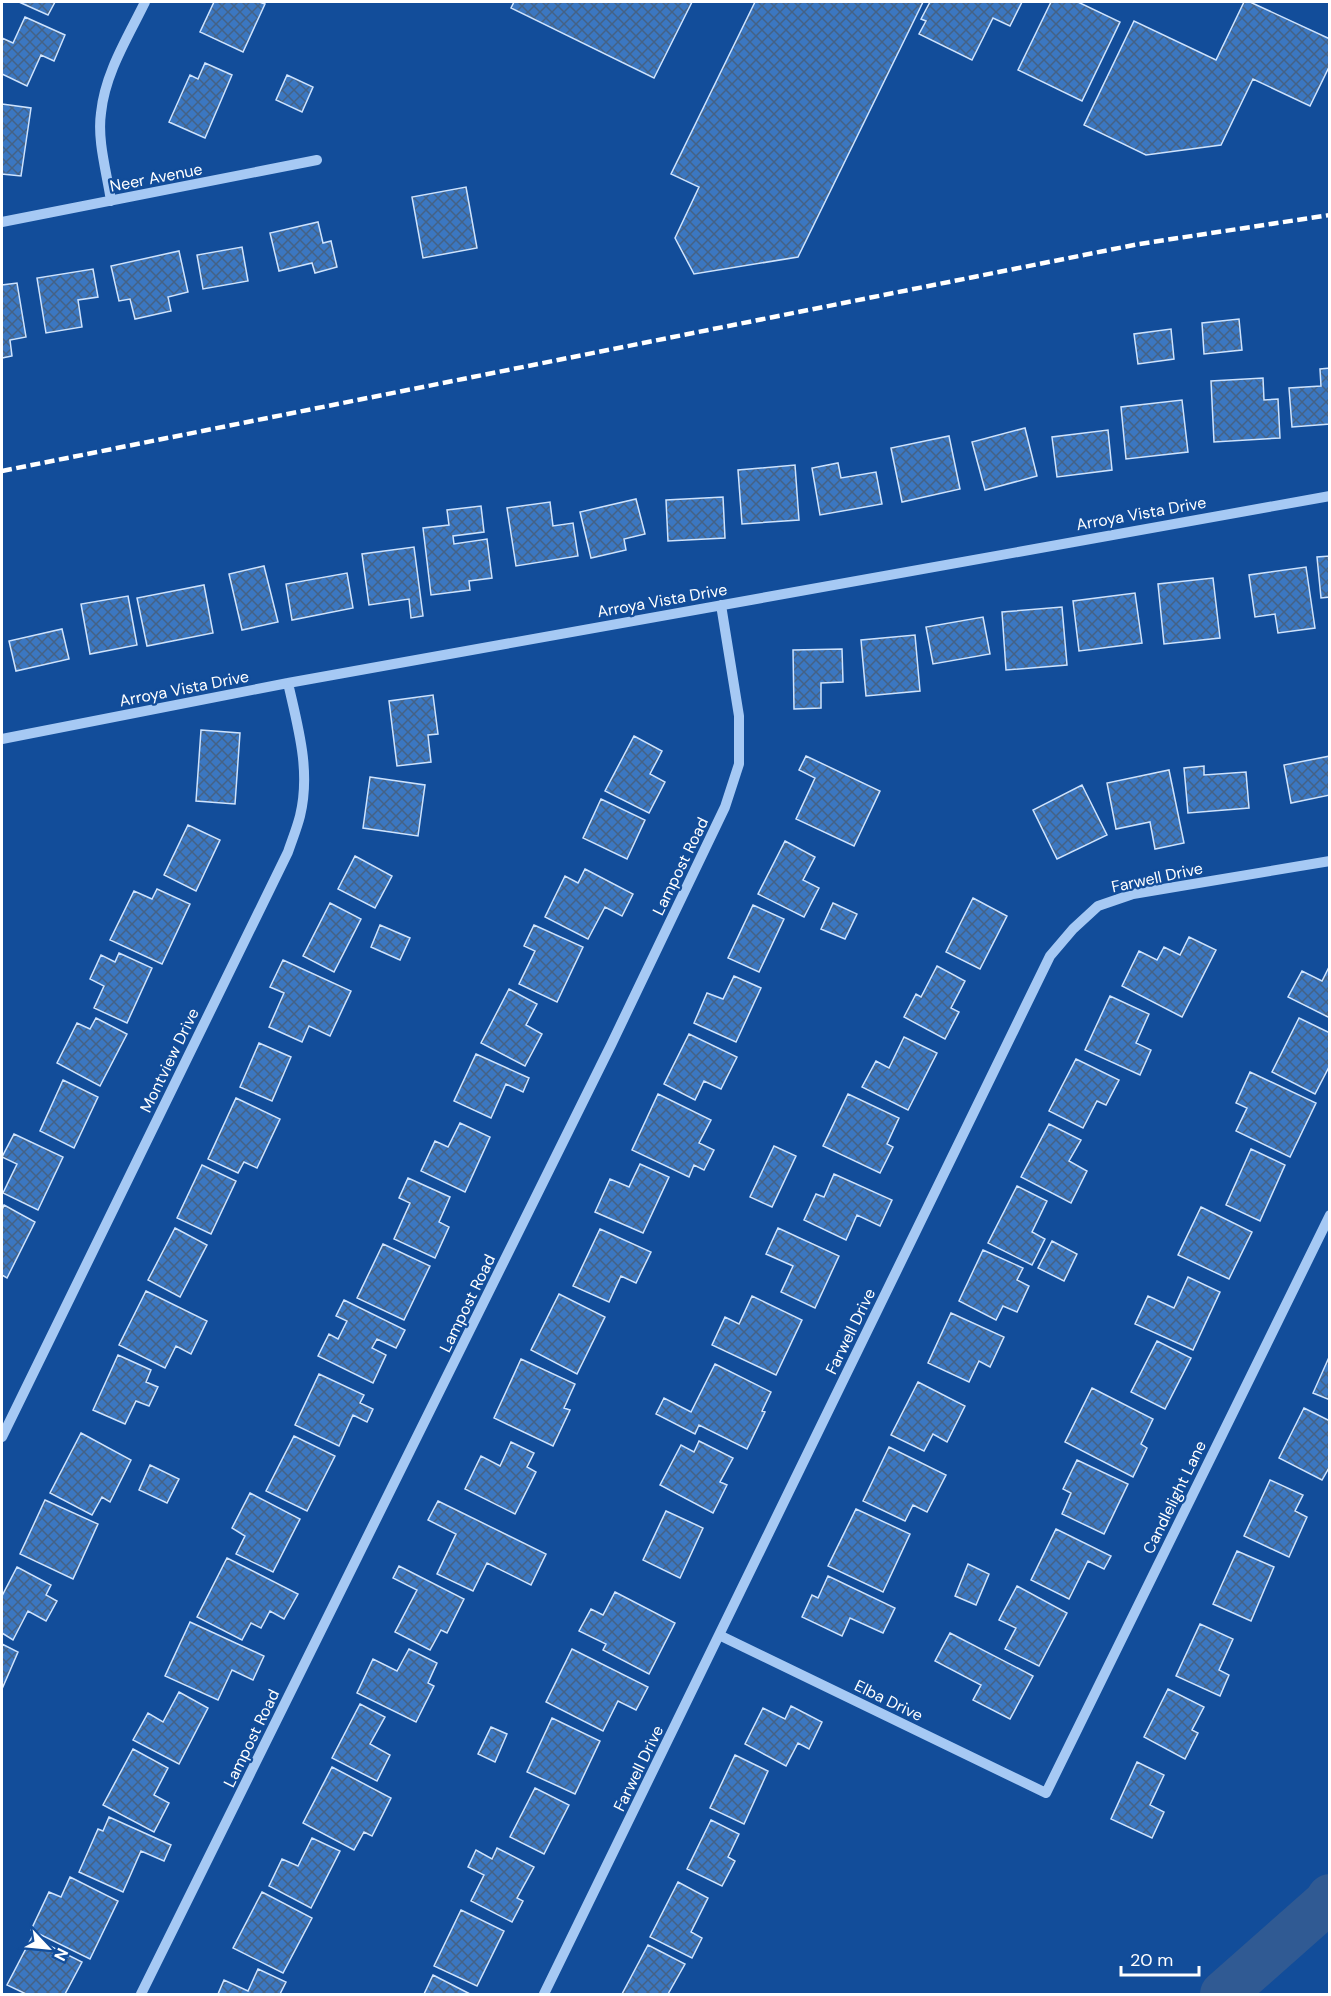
<svg xmlns="http://www.w3.org/2000/svg" width="1331" height="1996" font-family="'DM Sans',sans-serif">
<style>
.lines{fill:none;stroke-linecap:round;stroke-linejoin:round}
.river{stroke:#305a93;stroke-width:46}
.building{fill:url(#building-cross-hatch);stroke:#cee3fd;stroke-width:1.5}
.minor{stroke:#a6c9f4;stroke-width:10}
.rail{stroke:#fff;stroke-width:4.5;stroke-dasharray:10 4.5;stroke-linecap:butt}
.labels{text-anchor:middle;stroke-width:4.5;stroke-linejoin:round;paint-order:stroke}
.street-label{font-size:16px;fill:#fff;stroke:#124d9a}
</style>
<defs>
<pattern id="building-cross-hatch" width="8" height="8" patternUnits="userSpaceOnUse" patternTransform="scale(1.5)"><rect width="8" height="8" fill="#3b77c1"/><path d="M0 0l8 8M0 8l8-8" fill="none" stroke="#446286"/></pattern>
</defs>
<rect width="100%" height="100%" fill="#124d9a"/>
<g class="lines">
<path class="river" d="M1223 1994 1326 1903 1330 1897"/>
</g>
<path class="building" d="M19 2H55L48 15Z
M214 2H259L265 4 243 52 200 32Z
M514 2H692L654 78 511 8Z
M755 2H923L798 257 694 274 675 238 699 187 671 174Z
M930 2H1022L1010 26 993 18 972 60 919 34 926 21 921 19Z
M1051 2H1078L1120 22 1082 101 1018 70Z
M1244 2H1250L1330 39V65L1310 106 1253 79 1221 145 1146 155 1084 125 1134 21 1216 60Z
M25 17 65 35 54 61 41 55 27 86 2 74V38L13 43Z
M205 63 232 75 205 138 169 122 190 75 198 79Z
M287 75 313 87 302 112 276 100Z
M2 104 31 108 21 176 2 174Z
M466 187 477 248 423 258 412 197Z
M318 222 323 243 331 241 337 267 315 273 312 263 279 271 270 233Z
M242 247 248 281 203 289 197 255Z
M179 251 188 292 168 297 171 311 135 319 130 299 119 301 111 266Z
M93 269 98 297 78 300 82 327 46 333 37 278Z
M17 283 26 337 10 340 12 356 2 358V285Z
M1239 319 1242 350 1204 354 1202 323Z
M1171 329 1174 359 1138 364 1134 334Z
M1330 368V424L1292 427 1289 388 1321 386 1320 369Z
M1263 378 1264 400 1278 399 1280 438 1214 442 1211 381Z
M1182 400 1188 452 1126 459 1121 407Z
M1025 428 1037 476 985 490 972 442Z
M1108 430 1112 470 1057 477 1052 437Z
M949 436 960 489 902 502 891 448Z
M838 463 841 478 876 472 882 504 820 515 812 468Z
M795 465 799 520 742 524 738 470Z
M723 497 725 538 668 541 666 500Z
M636 499 645 534 624 539 626 550 591 558 580 512Z
M550 502 553 526 573 523 578 556 516 566 507 508Z
M481 506 484 532 453 536 454 544 487 539 492 578 469 581 470 590 431 595 423 528 449 525 447 510Z
M414 547 423 616 411 618 409 599 369 605 362 554Z
M1330 556V597L1321 598 1317 557Z
M264 566 278 622 242 630 229 574Z
M1306 567 1315 628 1278 633 1275 614 1255 617 1249 575Z
M347 573 353 608 292 620 286 584Z
M1213 578 1220 638 1164 644 1158 584Z
M204 585 213 633 147 646 137 598Z
M1135 593 1142 643 1079 651 1073 601Z
M128 596 137 645 90 654 81 604Z
M1062 607 1067 665 1006 670 1002 612Z
M983 617 990 654 933 664 926 627Z
M62 629 69 659 16 671 9 641Z
M915 635 920 691 866 696 861 640Z
M842 649 843 682 821 683V708L794 709 793 650Z
M433 695 438 734 428 735 431 762 397 766 389 701Z
M201 730 240 733 235 804 196 801Z
M634 736 662 751 650 774 665 782 649 813 605 791Z
M806 756 880 791 854 846 796 819 815 778 799 770Z
M1330 756V795L1291 803 1284 765Z
M1204 766V775L1246 772 1249 808 1188 813 1184 768Z
M1169 770 1184 843 1155 849 1150 822 1116 829 1107 783Z
M370 777 425 785 418 836 363 828Z
M1082 785 1107 835 1057 859 1033 810Z
M601 799 645 820 627 859 583 838Z
M188 825 220 840 196 891 164 875Z
M785 841 815 857 803 880 819 888 804 917 758 894Z
M355 856 392 876 375 908 338 889Z
M585 869 633 894 622 916 605 907 588 939 545 917 565 876 578 883Z
M157 889 190 904 162 964 110 940 134 891 152 899Z
M973 898 1007 916 980 969 946 952Z
M330 903 361 919 334 972 303 956Z
M833 903 857 914 845 939 821 929Z
M753 905 784 919 759 972 728 958Z
M380 925 410 938 400 960 371 947Z
M534 925 583 947 557 1002 519 984 535 951 524 946Z
M1189 937 1216 950 1182 1017 1122 986 1139 951 1157 960 1164 947 1180 955Z
M119 953 152 968 127 1023 94 1008 104 986 90 979 101 955 115 962Z
M283 960 351 991 330 1036 309 1026 302 1042 269 1027 284 993 270 987Z
M1330 965V1018L1288 997 1302 971 1322 981Z
M937 966 965 981 951 1008 959 1012 945 1039 904 1017 916 994 921 997Z
M734 976 761 988 736 1042 694 1023 707 993 723 999Z
M509 989 537 1004 526 1025 542 1034 525 1066 481 1043Z
M1110 996 1149 1014 1136 1043 1151 1050 1140 1075 1085 1050Z
M96 1018 127 1034 100 1086 57 1063 77 1023 90 1029Z
M1299 1018 1330 1033V1065L1315 1094 1272 1072Z
M689 1034 737 1057 721 1089 704 1081 695 1100 664 1084Z
M904 1037 937 1053 908 1110 862 1087 876 1061 889 1068Z
M259 1043 291 1057 272 1101 240 1087Z
M476 1054 529 1078 523 1092 506 1084 491 1118 454 1101Z
M1076 1059 1119 1080 1106 1105 1097 1101 1083 1128 1049 1111Z
M1250 1072 1316 1103 1290 1157 1236 1131 1247 1108 1236 1103Z
M63 1080 98 1097 74 1148 40 1131Z
M658 1094 711 1120 699 1143 714 1150 704 1170 694 1165 689 1177 632 1150Z
M848 1094 899 1118 887 1144 893 1147 880 1173 823 1146Z
M236 1098 280 1119 257 1168 244 1162 238 1173 208 1159Z
M460 1123 490 1137 465 1192 421 1171 435 1141 448 1147Z
M1049 1124 1081 1140 1069 1161 1087 1171 1071 1203 1021 1177Z
M14 1134 63 1157 38 1210 3 1193 17 1164 2 1157Z
M774 1146 796 1156 772 1207 750 1197Z
M1251 1149 1285 1165 1260 1221 1226 1205Z
M640 1164 669 1177 643 1233 595 1212 610 1179 629 1187Z
M202 1165 236 1181 211 1234 177 1218Z
M834 1174 892 1200 880 1226 857 1215 846 1240 804 1220 816 1194 824 1197Z
M408 1178 450 1197 439 1222 449 1227 435 1258 394 1239 410 1203 399 1198Z
M1017 1186 1047 1201 1032 1232 1045 1239 1032 1265 988 1243Z
M4 1205 35 1222 7 1278 2 1275V1210Z
M1201 1207 1252 1232 1229 1279 1178 1255Z
M175 1228 207 1245 180 1297 148 1280Z
M778 1228 839 1256 815 1308 781 1292 793 1266 766 1254Z
M600 1229 651 1252 636 1283 621 1276 609 1302 573 1286Z
M1052 1241 1077 1254 1064 1281 1038 1268Z
M383 1244 430 1266 404 1320 357 1298Z
M983 1250 1023 1268 1017 1280 1029 1286 1017 1312 1003 1306 996 1320 959 1301Z
M1188 1277 1220 1292 1193 1350 1135 1324 1148 1296 1174 1308Z
M146 1291 207 1321 191 1354 176 1346 165 1368 119 1345Z
M559 1294 605 1317 577 1374 531 1350Z
M752 1296 802 1320 776 1375 712 1345 725 1317 739 1324Z
M344 1300 405 1330 396 1348 377 1339 372 1348 386 1355 373 1383 318 1356 329 1334 338 1339 347 1321 336 1316Z
M951 1313 1004 1337 990 1367 979 1361 969 1382 928 1363Z
M1157 1341 1191 1358 1165 1409 1131 1392Z
M118 1355 151 1370 146 1382 158 1387 149 1406 136 1401 125 1424 93 1410Z
M1330 1355V1400L1313 1393Z
M521 1359 575 1384 564 1408 570 1410 553 1446 494 1418Z
M715 1364 771 1392 762 1411 765 1412 747 1449 699 1425 695 1434 656 1414 664 1398 691 1412Z
M319 1374 364 1395 360 1403 373 1409 367 1422 353 1415 339 1446 295 1425Z
M918 1382 965 1406 947 1442 933 1434 924 1451 891 1435Z
M1092 1388 1153 1419 1141 1444 1147 1448 1133 1477 1065 1442Z
M1304 1408 1330 1421V1466L1322 1480 1279 1458Z
M81 1433 131 1460 110 1502 102 1497 92 1515 50 1493Z
M294 1436 335 1456 307 1511 266 1491Z
M699 1441 733 1458 720 1482 727 1485 713 1513 660 1485 681 1445 694 1452Z
M511 1442 534 1453 527 1467 536 1472 515 1514 465 1489 481 1456 500 1466Z
M889 1447 946 1475 927 1512 913 1505 905 1521 863 1501Z
M1077 1460 1128 1484 1104 1534 1062 1514 1071 1493 1063 1489Z
M150 1465 179 1479 167 1503 139 1490Z
M1270 1480 1303 1495 1295 1511 1307 1517 1289 1557 1244 1536Z
M250 1493 300 1519 273 1572 236 1554 245 1536 232 1528Z
M45 1500 98 1524 73 1579 20 1554Z
M438 1501 546 1554 531 1585 487 1563 473 1591 437 1574 456 1534 428 1520Z
M856 1509 910 1534 883 1592 828 1566Z
M666 1511 703 1528 680 1578 643 1560Z
M1056 1529 1111 1556 1104 1569 1088 1561 1069 1599 1031 1580Z
M1237 1551 1274 1567 1251 1621 1213 1604Z
M227 1558 298 1594 284 1619 270 1611 261 1628 251 1623 242 1640 197 1617Z
M968 1564 989 1574 976 1605 955 1596Z
M399 1566 464 1599 447 1633 441 1630 430 1650 395 1632 417 1590 393 1578Z
M17 1567 51 1585 46 1595 57 1601 46 1621 28 1611 13 1640 2 1633V1596Z
M828 1576 895 1608 883 1633 850 1618 842 1636 802 1617 812 1595 818 1598Z
M1017 1586 1067 1613 1039 1666 1005 1649 1016 1628 999 1620Z
M615 1592 675 1623 649 1674 603 1650 606 1644 579 1631 591 1609 603 1615Z
M190 1622 264 1656 253 1680 232 1670 218 1700 165 1676Z
M1200 1624 1233 1639 1219 1670 1229 1675 1220 1696 1176 1676Z
M950 1633 1033 1676 1010 1719 973 1700 981 1685 935 1661Z
M2 1644 18 1652 2 1689Z
M409 1649 437 1663 428 1683 434 1686 416 1722 357 1693 373 1659 397 1671Z
M572 1649 648 1687 636 1710 618 1701 603 1731 546 1702Z
M1168 1689 1204 1707 1192 1730 1198 1733 1185 1759 1144 1737Z
M179 1692 208 1708 179 1764 133 1740 148 1713 163 1722Z
M360 1704 385 1717 370 1744 390 1755 377 1781 332 1758Z
M791 1706 822 1722 809 1749 798 1743 786 1766 745 1744 763 1708 785 1719Z
M552 1718 600 1741 575 1794 527 1772Z
M491 1727 507 1734 495 1762 478 1754Z
M133 1749 168 1768 154 1795 169 1803 154 1832 103 1805Z
M735 1755 768 1771 744 1824 710 1808Z
M1137 1762 1164 1775 1150 1805 1164 1812 1152 1838 1111 1819Z
M332 1767 391 1798 372 1836 364 1832 354 1850 303 1823Z
M535 1788 569 1805 544 1854 510 1837Z
M109 1817 171 1845 164 1861 141 1851 123 1892 79 1872 98 1829 103 1831Z
M711 1820 739 1834 728 1857 735 1861 722 1886 687 1869Z
M312 1838 340 1851 311 1908 269 1886 282 1859 298 1866Z
M497 1848 534 1867 517 1898 523 1901 512 1922 471 1901 484 1875 468 1867 476 1850 492 1859Z
M70 1877 118 1901 90 1959 31 1930 49 1892 61 1897Z
M678 1882 708 1898 691 1932 702 1938 692 1958 650 1937Z
M262 1892 312 1918 283 1973 233 1948Z
M461 1910 504 1931 477 1986 434 1966Z
M32 1937 82 1962 65 1994H26L7 1985Z
M648 1945 685 1964 668 1994H622Z
M258 1969 286 1982 280 1994H218L224 1980 248 1991Z
M433 1975 470 1994H424Z"/>
<g class="lines">
<path class="minor" d="M111 201C107 173 97 141 101 113 105 73 128 37 145 2
M2 222 317 160
M2 739 288 683 1330 496
M2 1437 288 852C292 840 297 828 300 816 311 771 298 727 288 683
M719 1635 1046 1793 1330 1215
M141 1994 611 1045 725 807 739 764V716L721 605
M544 1994 1050 956 1073 929 1098 906 1133 894 1330 861"/>
<path class="rail" d="M2 471 1139 244 1330 215"/>
</g>
<g class="labels">
<g class="street-label">
<text transform="translate(156 177) rotate(-11)" y="6">Neer Avenue</text>
<text transform="translate(1141 513) rotate(-10)" y="6">Arroya Vista Drive</text>
<text transform="translate(662 600) rotate(-10)" y="6">Arroya Vista Drive</text>
<text transform="translate(184 688) rotate(-11)" y="6">Arroya Vista Drive</text>
<text transform="translate(680 866) rotate(-64)" y="6">Lampost Road</text>
<text transform="translate(1157 877) rotate(-12)" y="6">Farwell Drive</text>
<text transform="translate(169 1060) rotate(-64)" y="6">Montview Drive</text>
<text transform="translate(467 1303) rotate(-64)" y="6">Lampost Road</text>
<text transform="translate(850 1331) rotate(-64)" y="6">Farwell Drive</text>
<text transform="translate(1174 1497) rotate(-64)" y="6">Candlelight Lane</text>
<text transform="translate(889 1700) rotate(26)" y="6">Elba Drive</text>
<text transform="translate(251 1738) rotate(-64)" y="6">Lampost Road</text>
<text transform="translate(638 1768) rotate(-64)" y="6">Farwell Drive</text>
</g>
</g>
<rect width="1331" height="1996" fill="none" stroke="#ffffff" stroke-width="6"/>
<g transform="translate(48 1948) rotate(116)" stroke="#124d9a" stroke-width="4.5" paint-order="stroke">
<path d="M0-4.5L10 22L0 15L-10 22Z" fill="#ffffff"/>
<text y="-9" font-size="16" font-weight="bold" text-anchor="middle" fill="#ffffff">N</text>
</g>
<path d="M1121 1966v9h78v-9" fill="none" stroke="#ffffff" stroke-width="3"/>
<text x="1130" y="1966" font-size="18" fill="#ffffff" stroke="#124d9a" stroke-width="4.5" paint-order="stroke">20 m</text>
</svg>
